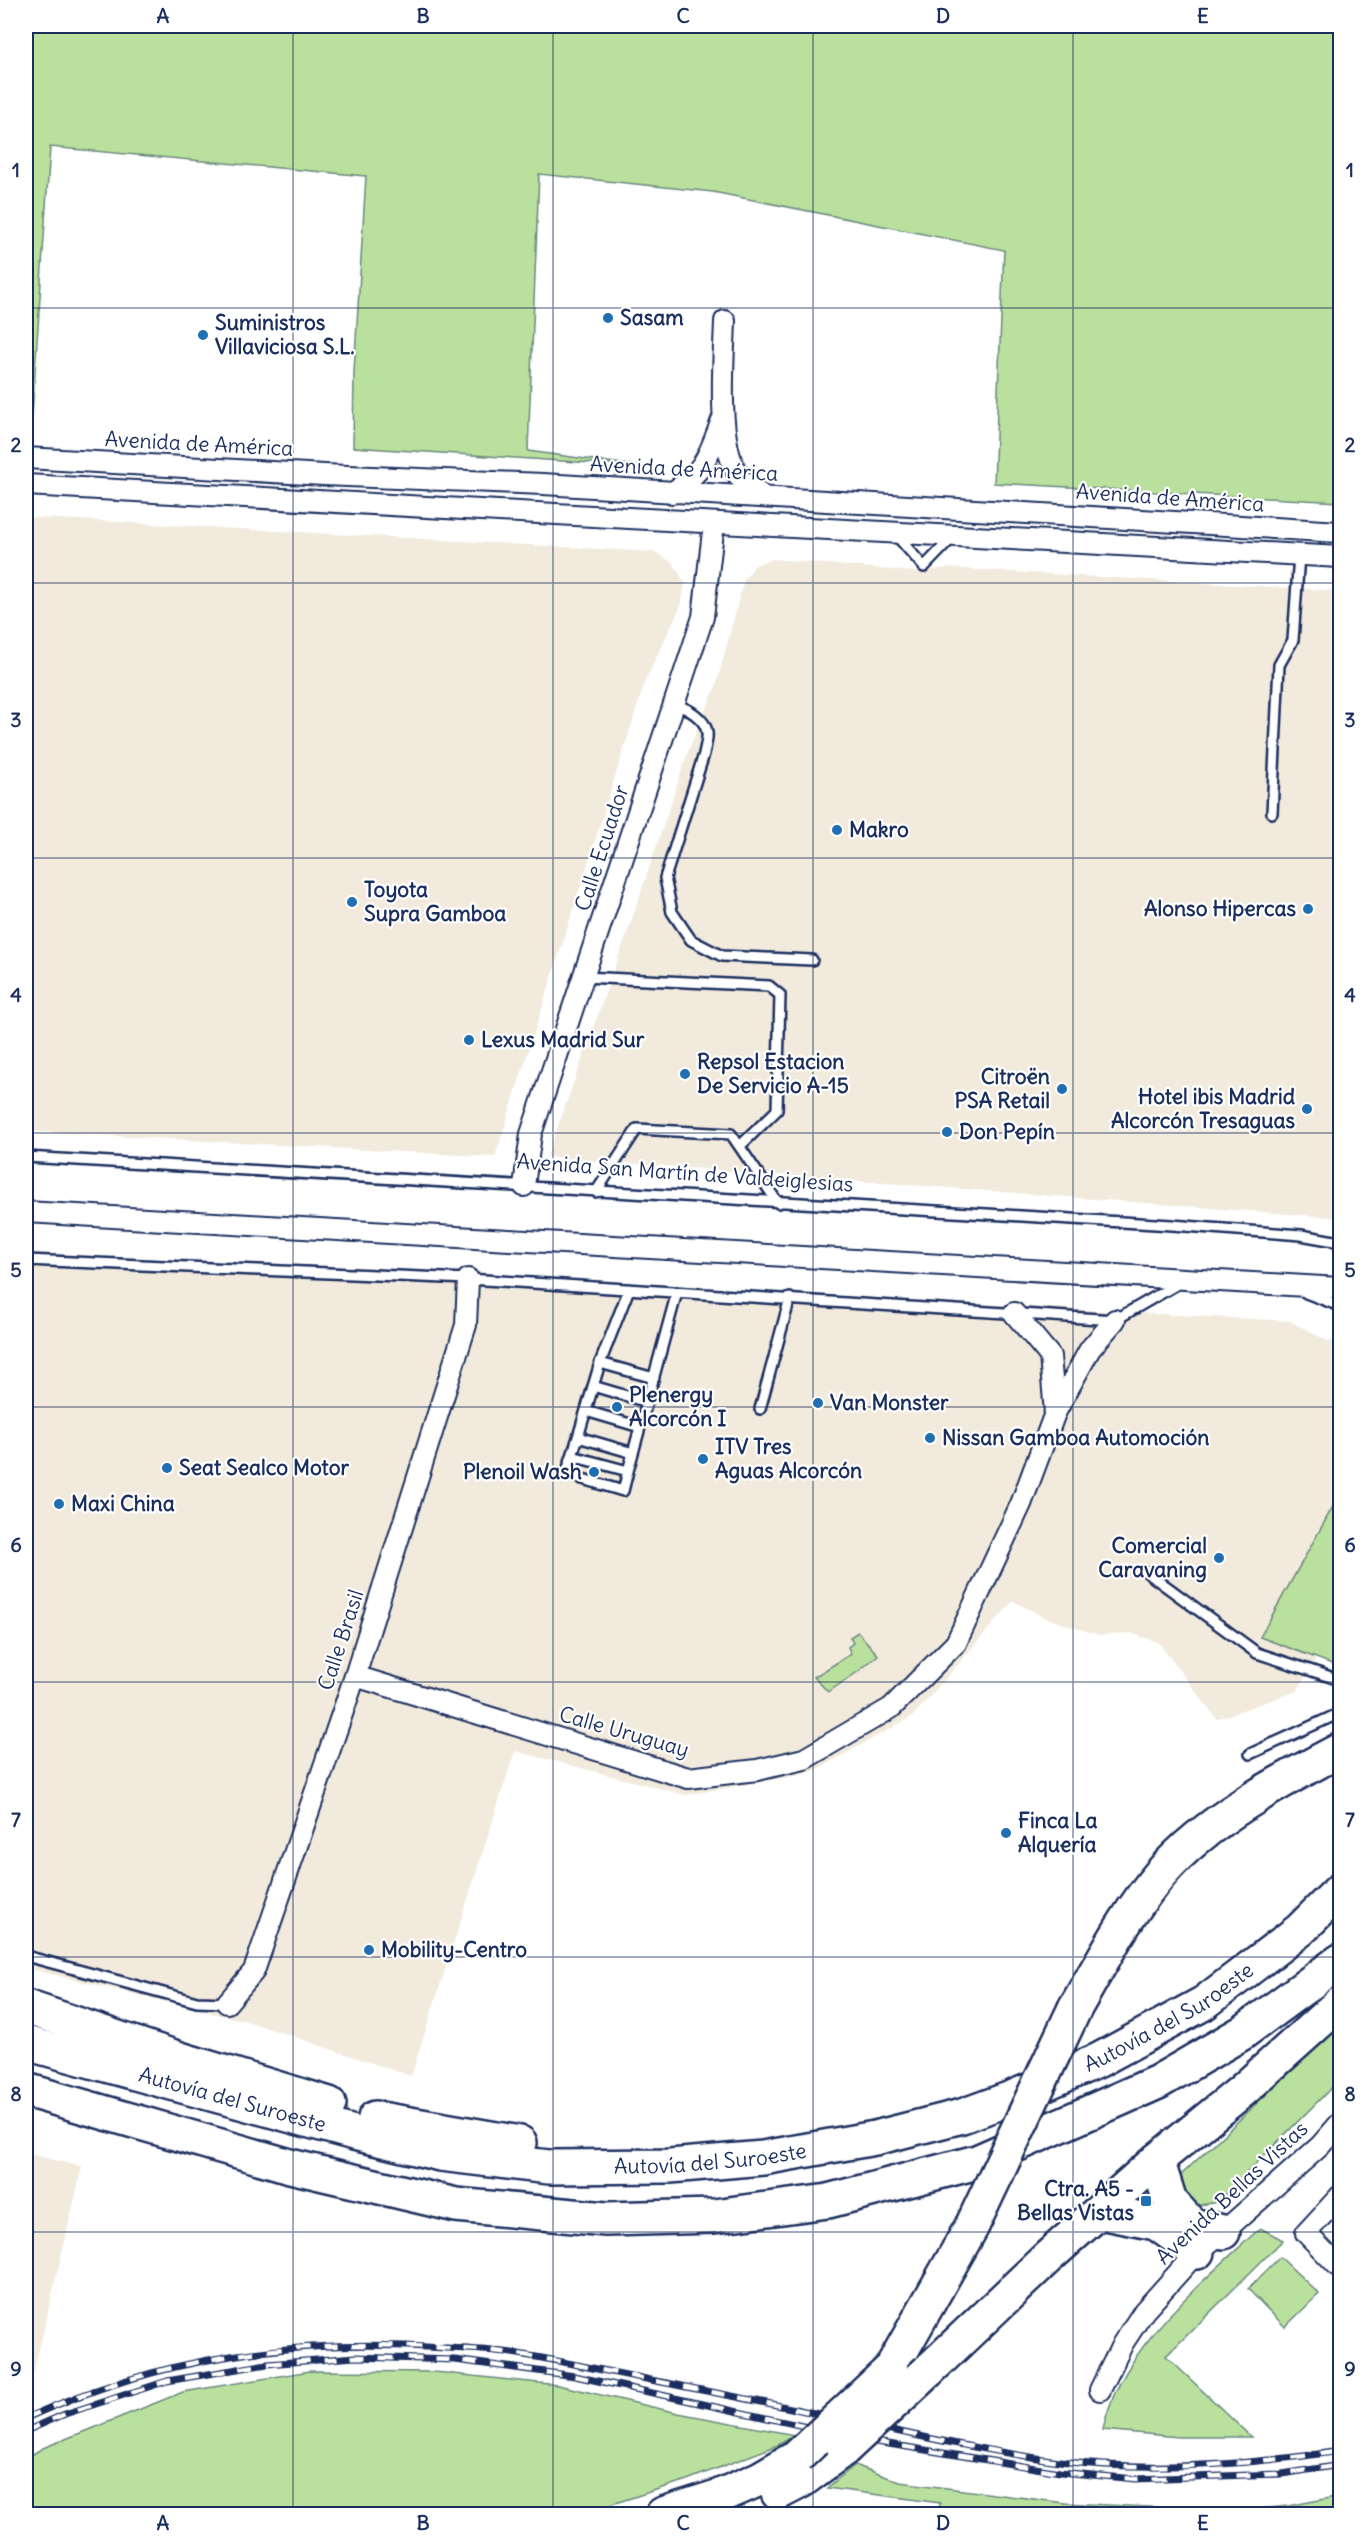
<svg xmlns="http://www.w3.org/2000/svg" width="1366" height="2540" font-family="Delius,sans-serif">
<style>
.built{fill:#f2eadc}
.green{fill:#b9e19d;stroke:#6a887e;stroke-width:1.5}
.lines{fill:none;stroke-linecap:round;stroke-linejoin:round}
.service-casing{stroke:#1b2f5e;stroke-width:14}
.minor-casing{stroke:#1b2f5e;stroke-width:24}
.motorway-casing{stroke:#1b2f5e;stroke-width:38}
.service{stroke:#fff;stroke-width:9}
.minor{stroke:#fff;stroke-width:20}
.motorway{stroke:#fff;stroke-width:33}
.rail-casing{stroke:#1b2f5e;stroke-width:7}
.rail{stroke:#fff;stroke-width:4.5;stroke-dasharray:14;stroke-linecap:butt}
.motorway-bridge-casing{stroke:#1b2f5e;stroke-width:38;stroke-linecap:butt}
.motorway-bridge{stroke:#fff;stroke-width:33}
.grid{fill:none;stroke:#1b2f5e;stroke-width:1.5;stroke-opacity:0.55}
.poi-dot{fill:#1f6fb2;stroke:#fff;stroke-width:2}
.labels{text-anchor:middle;stroke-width:4.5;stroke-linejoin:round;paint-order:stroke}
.poi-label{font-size:21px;font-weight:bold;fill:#1b2f5e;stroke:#fff;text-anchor:start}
.street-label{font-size:21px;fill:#1b2f5e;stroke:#fff}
.neatline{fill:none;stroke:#1b2f5e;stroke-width:2}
.grid-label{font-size:20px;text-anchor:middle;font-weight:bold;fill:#1b2f5e}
</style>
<rect width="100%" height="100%" fill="#fff"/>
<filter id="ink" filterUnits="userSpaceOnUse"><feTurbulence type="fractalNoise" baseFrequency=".0167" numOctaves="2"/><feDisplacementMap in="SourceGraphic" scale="12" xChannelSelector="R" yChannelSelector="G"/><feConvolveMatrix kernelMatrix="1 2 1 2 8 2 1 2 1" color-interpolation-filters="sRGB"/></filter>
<g filter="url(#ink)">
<path class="built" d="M26 517 655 552 673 563 685 583 681 605 646 679 495 1157 26 1131Z
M773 559 915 572 947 568 1340 591V1218L547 1157 628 931 689 749 716 686 744 580 755 565Z
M26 1252 1290 1321 1330 1342 1340 1334V1494L1260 1636 1316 1659 1297 1691 1217 1719 1158 1642 1130 1633 1099 1635 1046 1618 1013 1601 913 1716 814 1771 795 1776 686 1795 515 1751 411 2076 250 2022 26 1968Z
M26 2153 82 2167 33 2375 26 2379Z"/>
<path class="green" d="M26 26H1340V502L994 483 1004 250 713 192 539 174 528 451 637 466 353 447 354 372 366 176 50 147 32 417 26 416Z
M1340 1494V1667L1260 1637Z
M858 1632 878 1655 859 1671 828 1692 814 1677 851 1654 848 1647 853 1643 850 1637Z
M1340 2025V2079L1218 2202 1188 2207 1175 2188 1181 2175Z
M1260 2228 1283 2240 1166 2356 1251 2437H1179L1103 2430C1118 2350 1203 2282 1260 2228Z
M1280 2257 1319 2294 1285 2327 1248 2289Z
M310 2371 435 2372 558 2385 678 2413 795 2435 778 2445 687 2480 581 2514H398L366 2512 358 2514H26V2458L43 2448 183 2392Z
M855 2465 900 2482 1065 2503 1236 2511 1288 2506 1340 2496V2514H939L940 2503 827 2488Z"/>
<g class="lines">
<defs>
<path id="service" d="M896 535 924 567 953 537
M674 704C687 708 706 718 707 733 708 739 705 748 704 754L665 878 672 912 691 940 722 956 812 960
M1272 813 1279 665 1293 640 1299 555
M584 977 769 986 780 995 777 1110 740 1146
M26 1157 1172 1225 1301 1235 1340 1242
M596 1192 637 1129 731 1134 778 1203
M26 1260 468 1279 1115 1320 1179 1283
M629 1289 600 1363 578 1437 633 1453 677 1292
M1306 1293 1340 1306
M600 1363 654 1378
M593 1386 647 1402
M760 1409 790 1298
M586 1411 640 1427
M578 1437 572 1456 628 1471 633 1453
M572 1456 566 1474 623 1491 628 1471
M1148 1573 1257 1653 1340 1680
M1250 1754 1340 1713
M26 1956 197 2002 227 2003"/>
<path id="minor" d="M725 321C724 360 715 450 742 480 748 486 757 492 764 497
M26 458 324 475 543 484 1340 532
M26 485 1340 557
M672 493C706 469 708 457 722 420
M524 1186 531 1134 703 617 714 523
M26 1212 1340 1288
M1014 1313 1050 1356 1055 1413 1090 1349 1115 1320
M355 1676 688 1778 757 1770 804 1759 891 1708 956 1643 1021 1504 1055 1413
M227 2003 254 1971 355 1676 466 1325 468 1279
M1340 2196 1306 2233 1340 2268
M1100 2390 1123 2343 1144 2311 1197 2252 1223 2232 1320 2146 1340 2123"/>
<g id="motorway">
<path d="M26 2007 180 2059 329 2104"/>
<path d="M1075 2008C1102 1962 1126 1914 1161 1873 1207 1820 1279 1782 1340 1750"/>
<path id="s1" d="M26 2043 354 2133 440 2154 549 2167 670 2166 763 2158 875 2138 962 2116 1014 2097 1099 2060 1204 2003 1300 1930 1340 1890"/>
<path d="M26 2090 290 2166 456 2205 606 2219 714 2216 828 2201 977 2162 1158 2082 1242 2033 1340 1961"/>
<path d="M375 2118 520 2143"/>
<path d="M1157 2160 1170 2201 1192 2225 1223 2232"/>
<path d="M1101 2212 1156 2223 1197 2252"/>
<path d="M891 2369 972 2226"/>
<path d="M928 2371 1047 2258 1157 2160 1242 2091 1340 2003"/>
<path d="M778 2493 801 2481 844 2449"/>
<path d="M663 2514 720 2496 759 2479 797 2457"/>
</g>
</defs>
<use href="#service" class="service-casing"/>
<use href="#minor" class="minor-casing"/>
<use href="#motorway" class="motorway-casing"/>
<use href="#service" class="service"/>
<use href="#minor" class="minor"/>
<use href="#motorway" class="motorway"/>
<defs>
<path id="rail" d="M26 2418C162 2357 296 2337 445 2348 467 2349 490 2350 512 2353 552 2359 591 2368 631 2376 690 2388 750 2399 809 2412 892 2430 975 2450 1059 2461 1153 2472 1247 2465 1340 2451
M26 2431 65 2414 167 2381 267 2364 355 2357 455 2360 575 2376 876 2442 1060 2472 1135 2479 1282 2474 1340 2465"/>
</defs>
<use href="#rail" class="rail-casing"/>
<use href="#rail" class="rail"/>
<defs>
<path id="motorway-bridge" d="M972 2226 1075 2008
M844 2449 928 2371
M797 2457 891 2369"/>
</defs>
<use href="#motorway-bridge" class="motorway-bridge-casing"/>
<use href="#motorway-bridge" class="motorway-bridge"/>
</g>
</g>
<path class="grid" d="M293 26V2514M553 26V2514M813 26V2514M1073 26V2514M26 308H1340M26 583H1340M26 858H1340M26 1133H1340M26 1407H1340M26 1682H1340M26 1957H1340M26 2232H1340"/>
<g class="poi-dot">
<circle cx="608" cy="318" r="6"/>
<circle cx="203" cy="335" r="6"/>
<circle cx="837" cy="830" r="6"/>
<circle cx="352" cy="902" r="6"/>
<circle cx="1308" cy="909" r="6"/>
<circle cx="469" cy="1040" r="6"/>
<circle cx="685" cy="1074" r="6"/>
<circle cx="1062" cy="1089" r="6"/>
<circle cx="1307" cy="1109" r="6"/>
<circle cx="947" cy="1132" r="6"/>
<circle cx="818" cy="1403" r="6"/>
<circle cx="617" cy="1407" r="6"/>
<circle cx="930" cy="1438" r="6"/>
<circle cx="703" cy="1459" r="6"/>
<circle cx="167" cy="1468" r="6"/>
<circle cx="594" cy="1472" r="6"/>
<circle cx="59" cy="1504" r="6"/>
<circle cx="1219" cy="1558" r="6"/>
<circle cx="1006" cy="1833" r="6"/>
<circle cx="369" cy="1950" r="6"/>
<rect x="1140" y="2195" width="12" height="12" rx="3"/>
</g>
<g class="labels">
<g class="poi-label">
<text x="620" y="325">Sasam</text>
<text x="215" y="330">Suministros<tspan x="215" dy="24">Villaviciosa S.L.</tspan></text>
<text x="849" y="837">Makro</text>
<text x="364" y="897">Toyota<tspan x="364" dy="24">Supra Gamboa</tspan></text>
<text x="1296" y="916" text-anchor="end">Alonso Hipercas</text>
<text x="481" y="1047">Lexus Madrid Sur</text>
<text x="697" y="1069">Repsol Estacion<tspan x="697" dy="24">De Servicio A-15</tspan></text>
<text x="1050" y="1084" text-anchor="end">Citroën<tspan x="1050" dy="24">PSA Retail</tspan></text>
<text x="1295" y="1104" text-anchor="end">Hotel ibis Madrid<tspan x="1295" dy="24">Alcorcón Tresaguas</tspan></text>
<text x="959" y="1139">Don Pepín</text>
<text x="629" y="1402">Plenergy<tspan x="629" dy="24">Alcorcón I</tspan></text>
<text x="830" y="1410">Van Monster</text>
<text x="942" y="1445">Nissan Gamboa Automoción</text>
<text x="715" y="1454">ITV Tres<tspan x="715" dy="24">Aguas Alcorcón</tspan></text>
<text x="179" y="1475">Seat Sealco Motor</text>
<text x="582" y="1479" text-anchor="end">Plenoil Wash</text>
<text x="71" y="1511">Maxi China</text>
<text x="1207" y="1553" text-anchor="end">Comercial<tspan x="1207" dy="24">Caravaning</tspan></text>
<text x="1018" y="1828">Finca La<tspan x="1018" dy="24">Alquería</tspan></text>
<text x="381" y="1957">Mobility-Centro</text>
<text x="1134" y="2196" text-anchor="end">Ctra. A5 -<tspan x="1134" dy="24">Bellas Vistas</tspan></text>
</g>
<g class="street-label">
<text transform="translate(199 444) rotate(3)" y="7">Avenida de América</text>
<text transform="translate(684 469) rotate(3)" y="7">Avenida de América</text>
<text transform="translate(1170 498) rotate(4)" y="7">Avenida de América</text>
<text transform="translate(602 848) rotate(-72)" y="7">Calle Ecuador</text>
<text transform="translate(685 1173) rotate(4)" y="7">Avenida San Martín de Valdeiglesias</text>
<text transform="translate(341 1640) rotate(-72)" y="7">Calle Brasil</text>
<text transform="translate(624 1732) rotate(16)" y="7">Calle Uruguay</text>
<text dy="7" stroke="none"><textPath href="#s1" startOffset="1186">Autovía del Suroeste</textPath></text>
<text dy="7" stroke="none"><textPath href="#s1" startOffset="214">Autovía del Suroeste</textPath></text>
<text dy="7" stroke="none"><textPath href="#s1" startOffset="700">Autovía del Suroeste</textPath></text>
<text transform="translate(1232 2193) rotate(-43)" y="7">Avenida Bellas Vistas</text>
</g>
</g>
<rect width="1366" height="2540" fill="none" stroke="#fff" stroke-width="66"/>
<rect x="33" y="33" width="1300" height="2474" class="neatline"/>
<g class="grid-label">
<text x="163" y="23">A</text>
<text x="423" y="23">B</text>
<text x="683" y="23">C</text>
<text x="943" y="23">D</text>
<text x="1203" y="23">E</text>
<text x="16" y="177">1</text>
<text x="1350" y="177">1</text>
<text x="16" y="452">2</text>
<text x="1350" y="452">2</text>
<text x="16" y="727">3</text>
<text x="1350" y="727">3</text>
<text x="16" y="1002">4</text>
<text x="1350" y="1002">4</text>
<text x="16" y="1277">5</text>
<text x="1350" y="1277">5</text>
<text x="16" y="1552">6</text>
<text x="1350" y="1552">6</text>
<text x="16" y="1827">7</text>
<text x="1350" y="1827">7</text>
<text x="16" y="2101">8</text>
<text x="1350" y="2101">8</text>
<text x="16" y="2376">9</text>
<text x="1350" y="2376">9</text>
<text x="163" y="2530">A</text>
<text x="423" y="2530">B</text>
<text x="683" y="2530">C</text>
<text x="943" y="2530">D</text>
<text x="1203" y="2530">E</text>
</g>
</svg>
